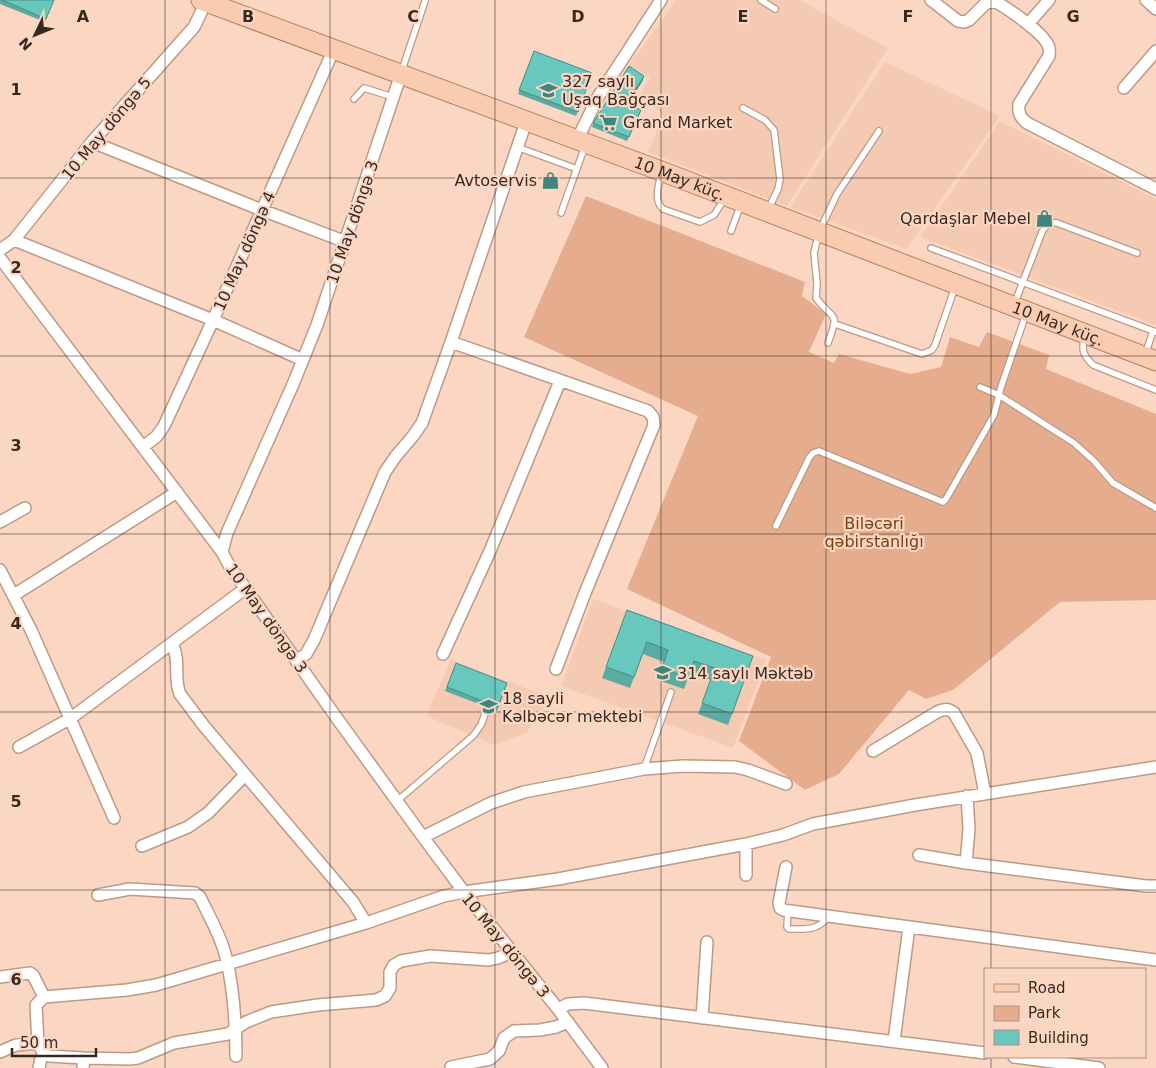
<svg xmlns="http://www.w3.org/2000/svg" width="1156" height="1068" font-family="'DejaVu Sans',sans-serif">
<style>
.built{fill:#f4cab2}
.green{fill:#e5ad8e}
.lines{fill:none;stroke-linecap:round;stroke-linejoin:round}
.service-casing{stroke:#bc9a87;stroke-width:8}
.minor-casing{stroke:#bc9a87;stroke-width:14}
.primary-casing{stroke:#b27d5e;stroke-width:21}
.service{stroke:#fff;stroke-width:5.5}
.minor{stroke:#fff;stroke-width:11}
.primary{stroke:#f9ccb2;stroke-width:19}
.wall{fill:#5aaca3}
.shaded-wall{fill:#4a8c84}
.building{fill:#69c8bd;stroke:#4a8c84}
.grid{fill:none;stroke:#372922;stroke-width:1;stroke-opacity:0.55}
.labels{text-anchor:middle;stroke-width:4.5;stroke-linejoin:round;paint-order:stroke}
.poi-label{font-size:16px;fill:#372922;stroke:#fbd7c3;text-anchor:start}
.street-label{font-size:16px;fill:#372922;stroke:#fbd7c3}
.park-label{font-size:16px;fill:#7a3f17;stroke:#fbd7c3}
.grid-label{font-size:16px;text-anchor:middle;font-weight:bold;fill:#372922;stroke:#fbd7c3;stroke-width:4.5;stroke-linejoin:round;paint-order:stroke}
</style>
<rect width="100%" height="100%" fill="#fbd7c3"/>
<path class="built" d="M676 0H799L888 48 787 206 648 152 664 115 639 96 650 78 629 65Z
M885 62 1000 116 906 249 790 207Z
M1000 121 1156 199V325L920 237Z
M593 599 766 660 733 748 561 686Z
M451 660 552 698 526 733 494 745 426 716Z"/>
<path class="green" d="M586 196 805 282 802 296 826 314 809 352 834 363 839 354 910 374 941 367 950 337 979 347 987 332 1049 355 1046 369 1156 414V600L1060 602 953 690 926 699 909 690 839 774 805 790 739 741 771 657 627 589 698 416 524 337Z"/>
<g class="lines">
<defs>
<path id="service" d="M761 0 775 9
M401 73 425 1
M354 99 364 88 393 97
M743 108 765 120 774 130 780 179 778 189 768 210
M517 147 577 169
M661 173C659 186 653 200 663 209L700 222 714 215 725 198
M561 213 585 146
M731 231 741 204
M931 248 1156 332
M1014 305 1042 232C1046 225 1049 222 1057 223L1137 253
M835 324 922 354 932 350 935 345 955 287
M1084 336C1082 351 1082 354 1093 365L1156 390
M828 343C840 310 834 322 816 298L817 283 814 253 819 232 837 194 879 131
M1145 355 1153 331
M980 387 999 395 1074 443 1094 461 1113 483 1156 508
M776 526 809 458 813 453 819 451 943 502 946 499 994 415 1001 387 1026 314
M644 769 671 692
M397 801 473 736 481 725 486 711
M788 911 787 927 789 929C806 929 817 931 828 917"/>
<path id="minor" d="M931 0 958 21 964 22 969 20 985 4 994 1C1006 7 1047 35 1049 48 1050 49 1049 54 1049 56L1019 104C1018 113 1020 117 1027 123L1156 189
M1146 0 1156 9
M1028 24 1049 0
M401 74 317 325 294 382 227 533 222 552 229 565 336 717 423 837 464 892 558 1009 602 1068
M1124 88 1156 51
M577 140 598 97 661 0
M92 142 262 210 346 242
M14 240 213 320 303 360
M0 250 14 240 92 142 194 27 206 2
M0 258 222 552
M451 342 648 411 653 417 654 425 585 593 556 669
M144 446 156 437 164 426 213 320 334 49
M0 522 25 508
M0 570 31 630 114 818
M14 595 177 492
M172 643C181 662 173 679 180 694L204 726 353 902 366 923
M443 654 490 551 560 381
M297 660 306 654 314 640 385 472 396 456 413 436 422 423 451 342 526 122
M19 747 71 718 246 588
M873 751 937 712C944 709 948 708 954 713L977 753 985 794
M967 796 969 829 966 863 1146 886H1156
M423 837 491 803 524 792 644 769 683 766 735 767 748 770 786 784
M746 844V875
M142 846 188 827 208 813 245 775
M919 855 966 863
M786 867 779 903 780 908 783 910 1156 960
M98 895 130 889 195 893 200 897C208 914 218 931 224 950 233 979 236 1025 236 1056
M0 977 30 973 33 975 44 997
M558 1009 568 1004 584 1003 985 1053
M702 1018 707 942
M894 1041 909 927
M38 1043 44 1054 49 1056 84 1058
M0 1052 16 1045 38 1043 36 1005 44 997 127 990 156 985 366 923 444 896 464 892 558 879 746 844 783 835 813 824 915 805 1156 767
M1014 1057 1099 1068
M451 1067 490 1059 499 1051 504 1038 514 1031 540 1030 556 1027 568 1022
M39 1068 41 1058 44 1054
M83 1068 84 1058 129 1059 138 1058 174 1043 228 1034 246 1022 271 1012 318 1005 376 1000 385 996 390 988V972L394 965 401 961 430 956 489 960 498 958 512 952"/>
<g id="primary">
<path id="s1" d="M201 0 661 171 1156 361"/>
</g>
</defs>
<use href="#service" class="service-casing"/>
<use href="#minor" class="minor-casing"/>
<use href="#primary" class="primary-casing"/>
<use href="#service" class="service"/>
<use href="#minor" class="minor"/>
<use href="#primary" class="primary"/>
</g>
<path class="wall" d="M0 0H54L45 22 0 4Z
M534 51 592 73 576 116 518 94Z
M643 80 628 104 641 110 627 141 592 127 593 123Z
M627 610 753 656 728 725 698 714 711 680 690 672 684 689 658 680 664 662 643 654 630 688 602 678Z
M456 663 507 683 497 711 445 691Z"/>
<path class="shaded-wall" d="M644 76 643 80 626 107 627 103Z"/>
<path class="building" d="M2 0H54L46 19Z
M534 51 592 73 578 112 519 90Z
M629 66 644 76 627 103 641 110 629 137 593 123Z
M627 610 753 656 732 714 702 703 715 668 694 661 688 678 662 668 668 650 647 642 634 677 606 667Z
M456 663 507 683 498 707 447 687Z"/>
<path class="grid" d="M165 0V1068M330 0V1068M495 0V1068M661 0V1068M826 0V1068M991 0V969M0 178H1156M0 356H1156M0 534H1156M0 712H1156M0 890H1156M991 1057V1068"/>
<defs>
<symbol id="school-bare" viewBox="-9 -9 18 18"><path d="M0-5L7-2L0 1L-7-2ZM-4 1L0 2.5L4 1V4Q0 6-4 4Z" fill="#3e857d" stroke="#fbd7c3" stroke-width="2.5" paint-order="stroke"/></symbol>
<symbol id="supermarket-bare" viewBox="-9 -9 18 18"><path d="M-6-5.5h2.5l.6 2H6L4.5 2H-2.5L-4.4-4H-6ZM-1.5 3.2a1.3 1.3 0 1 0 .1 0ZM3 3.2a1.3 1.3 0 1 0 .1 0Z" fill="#3e857d" stroke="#fbd7c3" stroke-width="2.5" paint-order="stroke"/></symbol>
<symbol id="shop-bare" viewBox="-9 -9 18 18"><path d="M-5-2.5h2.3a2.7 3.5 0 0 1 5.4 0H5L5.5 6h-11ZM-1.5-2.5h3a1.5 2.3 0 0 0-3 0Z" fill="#3e857d" stroke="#fbd7c3" stroke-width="2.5" paint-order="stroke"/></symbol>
</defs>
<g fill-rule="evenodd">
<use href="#school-bare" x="536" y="78" width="25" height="25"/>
<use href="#supermarket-bare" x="596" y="110" width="25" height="25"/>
<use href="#shop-bare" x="538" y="168" width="25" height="25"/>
<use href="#shop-bare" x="1032" y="206" width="25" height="25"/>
<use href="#school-bare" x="650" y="660" width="25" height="25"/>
<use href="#school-bare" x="476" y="694" width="25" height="25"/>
</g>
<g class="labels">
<g class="poi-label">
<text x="562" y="87">327 saylı<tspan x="562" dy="18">Uşaq Bağçası</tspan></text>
<text x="623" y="128">Grand Market</text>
<text x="537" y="186" text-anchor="end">Avtoservis</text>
<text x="1031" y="224" text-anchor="end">Qardaşlar Mebel</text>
<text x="677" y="679">314 saylı Məktəb</text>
<text x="502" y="704">18 sayli<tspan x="502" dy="18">Kəlbəcər mektebi</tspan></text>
</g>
<g class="street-label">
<text transform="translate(106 128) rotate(-50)" y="6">10 May döngə 5</text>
<text dy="6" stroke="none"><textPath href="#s1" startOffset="511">10 May küç.</textPath></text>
<text transform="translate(352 222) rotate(-71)" y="6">10 May döngə 3</text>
<text transform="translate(244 251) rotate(-66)" y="6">10 May döngə 4</text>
<text dy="6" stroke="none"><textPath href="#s1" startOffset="916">10 May küç.</textPath></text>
<text transform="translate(267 618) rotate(55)" y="6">10 May döngə 3</text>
<text transform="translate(506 945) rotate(51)" y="6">10 May döngə 3</text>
</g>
<g class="park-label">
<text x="874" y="529">Biləcəri<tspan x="874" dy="18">qəbirstanlığı</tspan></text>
</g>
</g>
<g class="grid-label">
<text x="83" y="22">A</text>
<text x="248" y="22">B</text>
<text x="413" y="22">C</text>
<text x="578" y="22">D</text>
<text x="743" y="22">E</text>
<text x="908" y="22">F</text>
<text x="1073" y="22">G</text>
<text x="16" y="95">1</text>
<text x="16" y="273">2</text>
<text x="16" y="451">3</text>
<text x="16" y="629">4</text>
<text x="16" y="807">5</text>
<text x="16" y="985">6</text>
</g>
<rect x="984" y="968" width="162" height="90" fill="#fbd7c3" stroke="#ad9183"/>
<rect x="994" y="984" width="25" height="8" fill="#f9ccb2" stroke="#ad9183"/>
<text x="1028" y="993" font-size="15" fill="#372922">Road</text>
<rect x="994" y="1006" width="25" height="15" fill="#e5ad8e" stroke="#ad9183"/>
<text x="1028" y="1018" font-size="15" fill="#372922">Park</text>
<rect x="994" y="1030" width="25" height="15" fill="#69c8bd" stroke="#ad9183"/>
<text x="1028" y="1043" font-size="15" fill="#372922">Building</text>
<g transform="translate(35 35) rotate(227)" stroke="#fbd7c3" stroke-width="4" paint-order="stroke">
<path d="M0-4L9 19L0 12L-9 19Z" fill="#372922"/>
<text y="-8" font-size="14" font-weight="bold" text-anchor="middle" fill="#372922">N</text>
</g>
<path d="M12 1048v8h84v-8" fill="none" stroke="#372922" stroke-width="2.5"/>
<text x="20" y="1048" font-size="15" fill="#372922" stroke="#fbd7c3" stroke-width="4" paint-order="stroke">50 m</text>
</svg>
